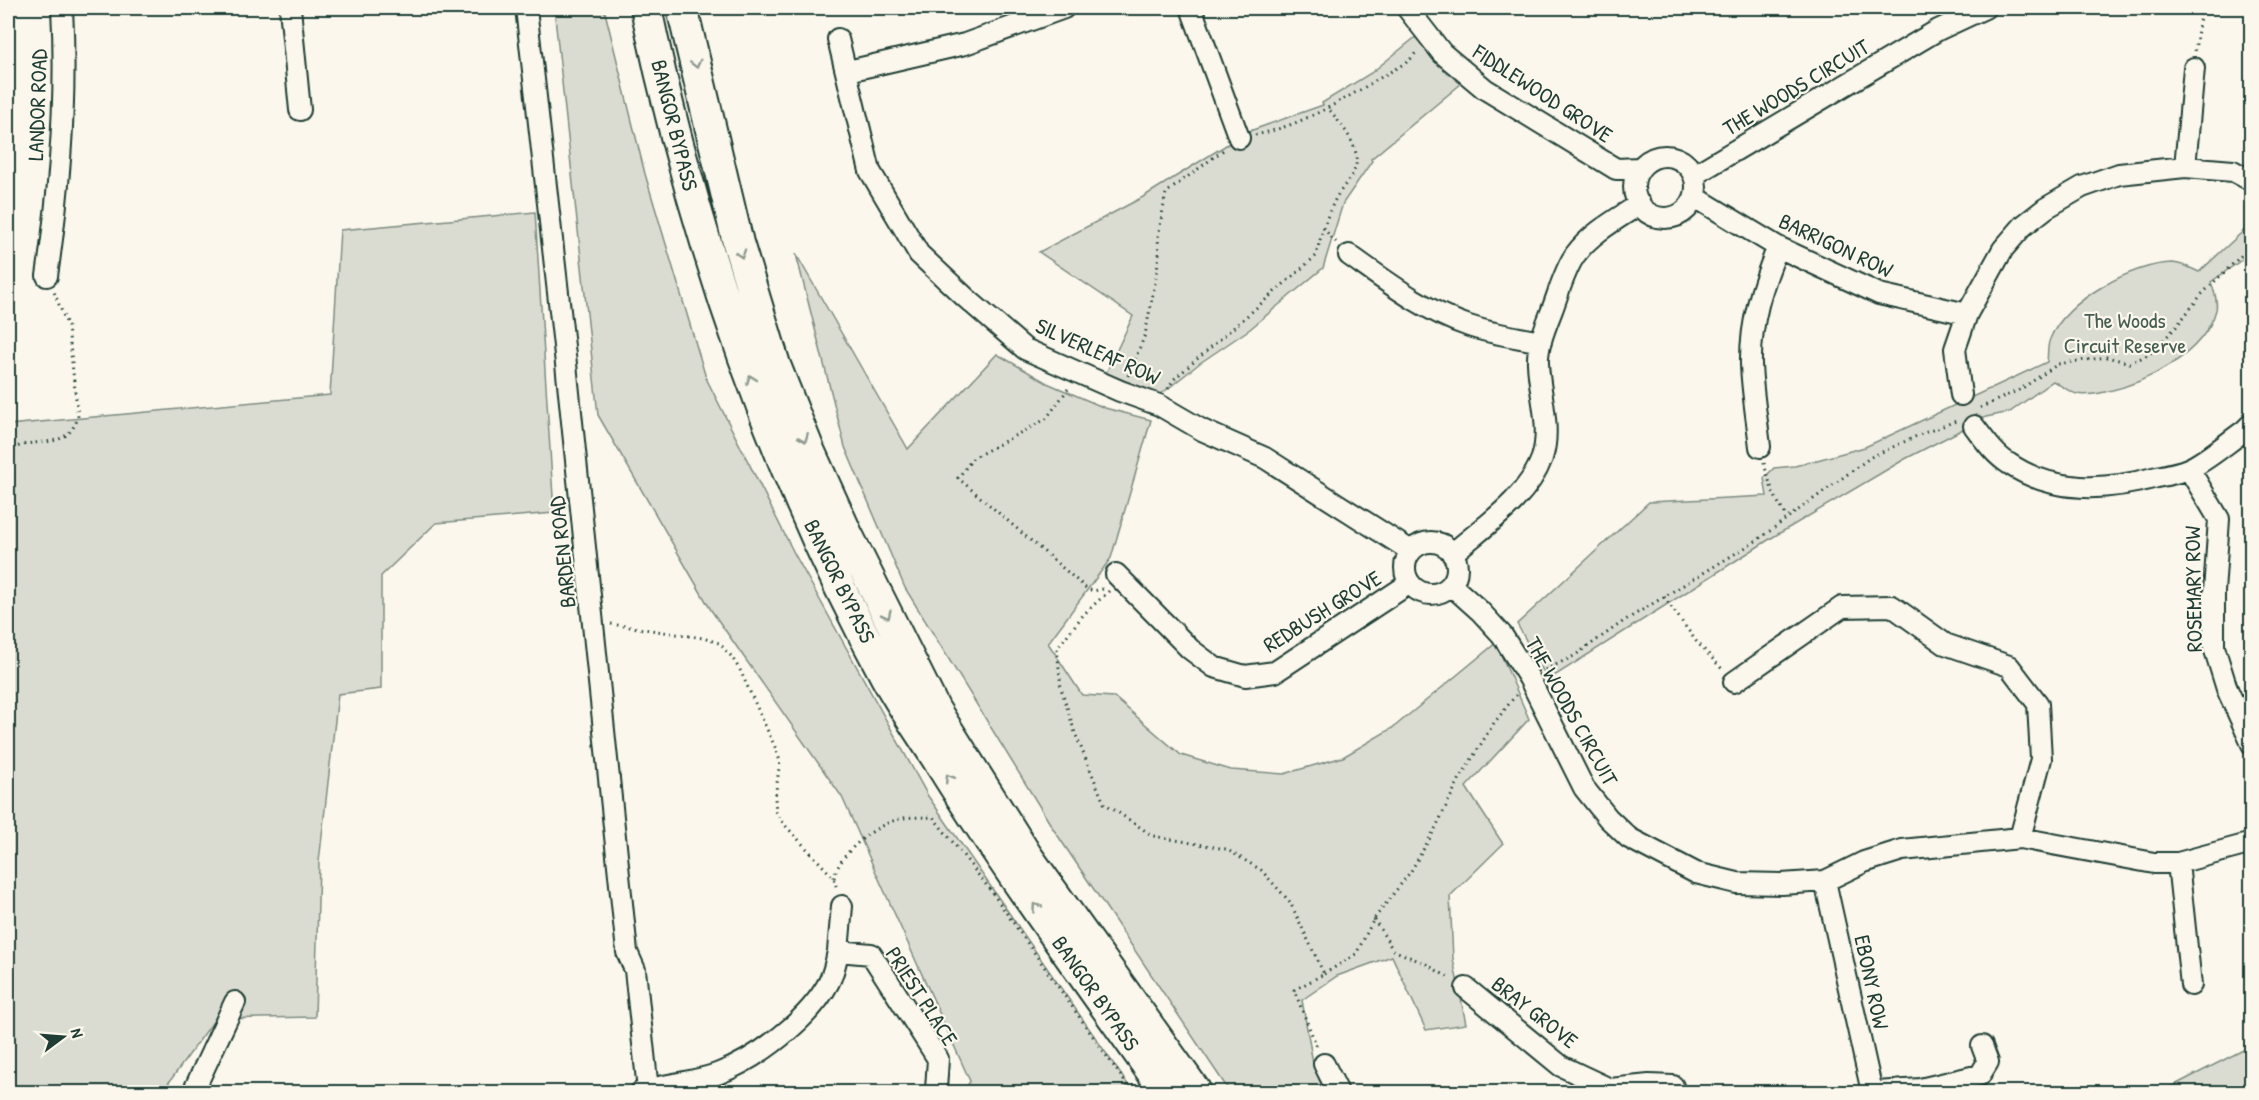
<svg xmlns="http://www.w3.org/2000/svg" width="2259" height="1100" font-family="'Patrick Hand',sans-serif">
<style>
.green{fill:#dbdcd1;stroke:#7d8c82;stroke-width:1.5}
.lines{fill:none;stroke-linecap:round;stroke-linejoin:round}
.minor-casing{stroke:#1f3d34;stroke-width:24}
.primary-casing{stroke:#1f3d34;stroke-width:34}
.path{stroke:#1f3d34;stroke-width:3;stroke-dasharray:1.5 4.5;stroke-linecap:butt}
.minor{stroke:#fbf7ec;stroke-width:20}
.primary{stroke:#fbf7ec;stroke-width:30}
.oneway{stroke:#8d9a90}
.labels{text-anchor:middle;stroke-width:4.5;stroke-linejoin:round;paint-order:stroke}
.street-label{font-size:22px;fill:#1f3d34;stroke:#fbf7ec}
.park-label{font-size:22px;fill:#455d53;stroke:#fbf7ec}
</style>
<rect width="100%" height="100%" fill="#fbf7ec"/>
<filter id="ink" filterUnits="userSpaceOnUse"><feTurbulence type="fractalNoise" baseFrequency=".0167" numOctaves="2"/><feDisplacementMap in="SourceGraphic" scale="12" xChannelSelector="R" yChannelSelector="G"/><feConvolveMatrix kernelMatrix="1 2 1 2 8 2 1 2 1" color-interpolation-filters="sRGB"/></filter>
<g filter="url(#ink)">
<path class="green" d="M554 8H604L645 174 706 378 794 553 928 796 1133 1092H964L970 1081 842 797 711 610 598 415Z
M1417 36 1462 83 1371 159 1372 161 1343 203 1323 268 1250 329 1200 363 1160 395 1106 373 1133 316 1039 252 1143 197 1247 132 1323 105 1322 103 1371 73Z
M535 212 554 513 436 523 381 576V689L338 694 319 862 315 1017 215 1019 162 1092H8V425L330 395 340 230Z
M2251 224V253L2211 282C2214 291 2218 301 2216 310 2204 354 2146 383 2105 392 2096 394 2086 396 2077 394 2069 392 2060 385 2053 381L2010 412 1986 417 1971 425 1905 459 1773 537 1548 680 1517 624 1649 502 1767 496 1764 478 1774 468 1795 466 1865 447 2047 362C2048 355 2047 345 2050 339 2065 301 2133 263 2173 263 2182 264 2191 268 2199 272Z
M796 254 908 449 997 354 1047 383 1105 408 1151 420 1111 558 1048 643 1082 695 1114 697 1181 755 1231 770 1284 774 1343 757 1394 727 1496 643 1529 719 1466 787 1503 844 1450 896 1453 959 1466 1024 1426 1030 1392 956 1337 976 1302 1000 1313 1063 1324 1092H1230L1054 830 905 588 845 447Z
M2251 1046V1092H2161Z"/>
<g class="lines">
<defs>
<path id="minor" d="M290 8 300 110
M526 8 566 364 627 952 635 970 648 1090
M1191 8 1239 138
M1407 8 1442 53 1485 89 1616 169 1640 168
M838 39 870 171 919 254 966 298 1025 349 1120 391 1159 405 1202 430 1265 458 1411 551
M848 71 965 44 1064 8
M1634 187a31 31 0 1 1 62 0a31 31 0 1 1-62 0Z
M2185 167 2194 68
M1694 175 1938 30 1985 8
M1695 197 1778 247 1879 294 1967 314
M1349 255C1386 281 1425 311 1469 326 1492 334 1517 337 1541 342
M47 276C60 187 67 97 62 8
M1961 395 1955 349 1967 314 2003 249 2023 226 2046 208 2082 187 2119 174 2185 167 2233 171 2252 181
M1974 426C1984 439 1994 454 2008 463 2053 494 2106 491 2157 477 2167 475 2178 473 2188 469 2205 462 2228 442 2244 431L2252 423
M1760 447C1757 419 1752 391 1751 364 1750 323 1762 285 1778 247
M2189 469 2219 519 2214 592V647L2227 689 2252 744
M1405 568a26 26 0 1 1 52 0a26 26 0 1 1-52 0Z
M1452 554C1484 526 1527 499 1542 458 1552 427 1539 394 1538 363 1537 346 1546 326 1552 310 1559 292 1564 271 1575 255 1591 233 1617 219 1640 204
M1116 574 1190 649 1214 667 1245 676 1275 672 1410 583
M1451 585 1480 611 1502 635 1529 678 1584 788 1608 818 1629 838 1696 873 1737 883 1782 884 1825 881 1864 862 1902 850 2020 838 2154 863H2178L2252 843
M1734 682 1842 607 1892 606 1945 644 2009 666 2038 704 2041 759 2020 838
M2178 863 2191 985
M1825 881 1872 1092
M838 951 842 906
M1466 988 1561 1066 1610 1089 1649 1085 1673 1086 1674 1092
M1324 1064 1338 1092
M193 1092 235 1002
M641 1092C666 1083 692 1083 717 1074 756 1060 810 1019 829 982 834 972 836 962 838 951L871 954 938 1059 936 1089 934 1092
M1877 1092 1920 1089 1980 1075 1988 1062 1982 1046"/>
<path id="primary" d="M646 8C695 241 772 468 886 677 903 708 923 736 941 765 1011 877 1090 984 1166 1092
M682 8 738 243 775 365 809 450 847 534 935 710 1027 856 1196 1092"/>
</defs>
<use href="#minor" class="minor-casing"/>
<use href="#primary" class="primary-casing"/>
<path class="path" d="M2195 51 2201 8
M1255 135C1313 123 1359 89 1409 61L1418 50
M1323 228 1336 242
M1128 376 1145 335 1156 278 1159 254 1158 237 1166 193 1226 148
M1068 389 1046 419 973 458 958 478 1086 588 1093 591 1103 589
M1168 389 1173 380 1316 256C1321 235 1326 217 1336 198 1341 189 1349 181 1354 171 1364 149 1341 125 1329 109
M1980 408 2021 389 2058 364 2107 357 2130 363 2150 354 2176 327 2201 295 2252 245
M8 453C31 432 65 456 78 417L68 327 54 292
M1764 463C1769 483 1775 500 1787 517
M1109 591 1084 614 1057 648 1061 688 1075 733 1104 803 1153 836 1226 849 1261 870 1290 902 1324 974 1294 990 1317 1047
M1664 597 1696 641 1723 670
M611 624 703 638 719 643 731 656 740 670 775 747 780 761 775 798 776 812 783 823 834 878 837 890
M1545 670 1574 656 1624 621 1756 541 1871 457 1919 435 1956 421
M834 878C839 853 875 825 899 819 910 816 922 818 933 817L991 891 1132 1092
M1374 919 1393 950 1426 964 1451 979
M1324 974 1356 954 1374 919 1411 871 1435 829 1460 778 1494 723 1516 695"/>
<use href="#minor" class="minor"/>
<use href="#primary" class="primary"/>
</g>
<defs><path id="oneway-chevron" d="M-2-3.5L2.5 0L-2 3.5" fill="none" stroke-width="1.6" stroke-linecap="round" stroke-linejoin="round" transform="scale(1.5)"/></defs>
<g class="oneway">
<use href="#oneway-chevron" transform="translate(696 64) rotate(76)"/>
<use href="#oneway-chevron" transform="translate(741 254) rotate(73)"/>
<use href="#oneway-chevron" transform="translate(751 379) rotate(-110)"/>
<use href="#oneway-chevron" transform="translate(804 438) rotate(68)"/>
<use href="#oneway-chevron" transform="translate(887 615) rotate(64)"/>
<use href="#oneway-chevron" transform="translate(949 778) rotate(-122)"/>
<use href="#oneway-chevron" transform="translate(1036 907) rotate(-125)"/>
</g>
</g>
<g class="labels">
<g class="street-label">
<text transform="translate(1796 87) rotate(-31)" y="8">THE WOODS CIRCUIT</text>
<text transform="translate(1543 93) rotate(33)" y="8">FIDDLEWOOD GROVE</text>
<text transform="translate(37 105) rotate(-88)" y="8">LANDOR ROAD</text>
<text transform="translate(675 125) rotate(76)" y="8">BANGOR BYPASS</text>
<text transform="translate(1836 245) rotate(25)" y="8">BARRIGON ROW</text>
<text transform="translate(1098 351) rotate(24)" y="8">SILVERLEAF ROW</text>
<text transform="translate(562 552) rotate(-96)" y="8">BARDEN ROAD</text>
<text transform="translate(840 581) rotate(64)" y="8">BANGOR BYPASS</text>
<text transform="translate(2193 589) rotate(-91)" y="8">ROSEMARY ROW</text>
<text transform="translate(1322 611) rotate(-32)" y="8">REDBUSH GROVE</text>
<text transform="translate(1572 711) rotate(61)" y="8">THE WOODS CIRCUIT</text>
<text transform="translate(1872 982) rotate(78)" y="8">EBONY ROW</text>
<text transform="translate(1096 993) rotate(55)" y="8">BANGOR BYPASS</text>
<text transform="translate(922 996) rotate(57)" y="8">PRIEST PLACE</text>
<text transform="translate(1535 1012) rotate(38)" y="8">BRAY GROVE</text>
</g>
<g class="park-label">
<text x="2125" y="328">The Woods<tspan x="2125" dy="25">Circuit Reserve</tspan></text>
</g>
</g>
<rect width="2259" height="1100" fill="none" stroke="#fbf7ec" stroke-width="30"/>
<rect x="15" y="15" width="2229" height="1070" fill="none" stroke="#1f3d34" stroke-width="2" filter="url(#ink)"/>
<g transform="translate(63 1037) rotate(74)" stroke="#fbf7ec" stroke-width="4.5" paint-order="stroke">
<path d="M0-4.5L10 22L0 15L-10 22Z" fill="#1f3d34"/>
<text y="-9" font-size="16" font-weight="bold" text-anchor="middle" fill="#1f3d34">N</text>
</g>
</svg>
